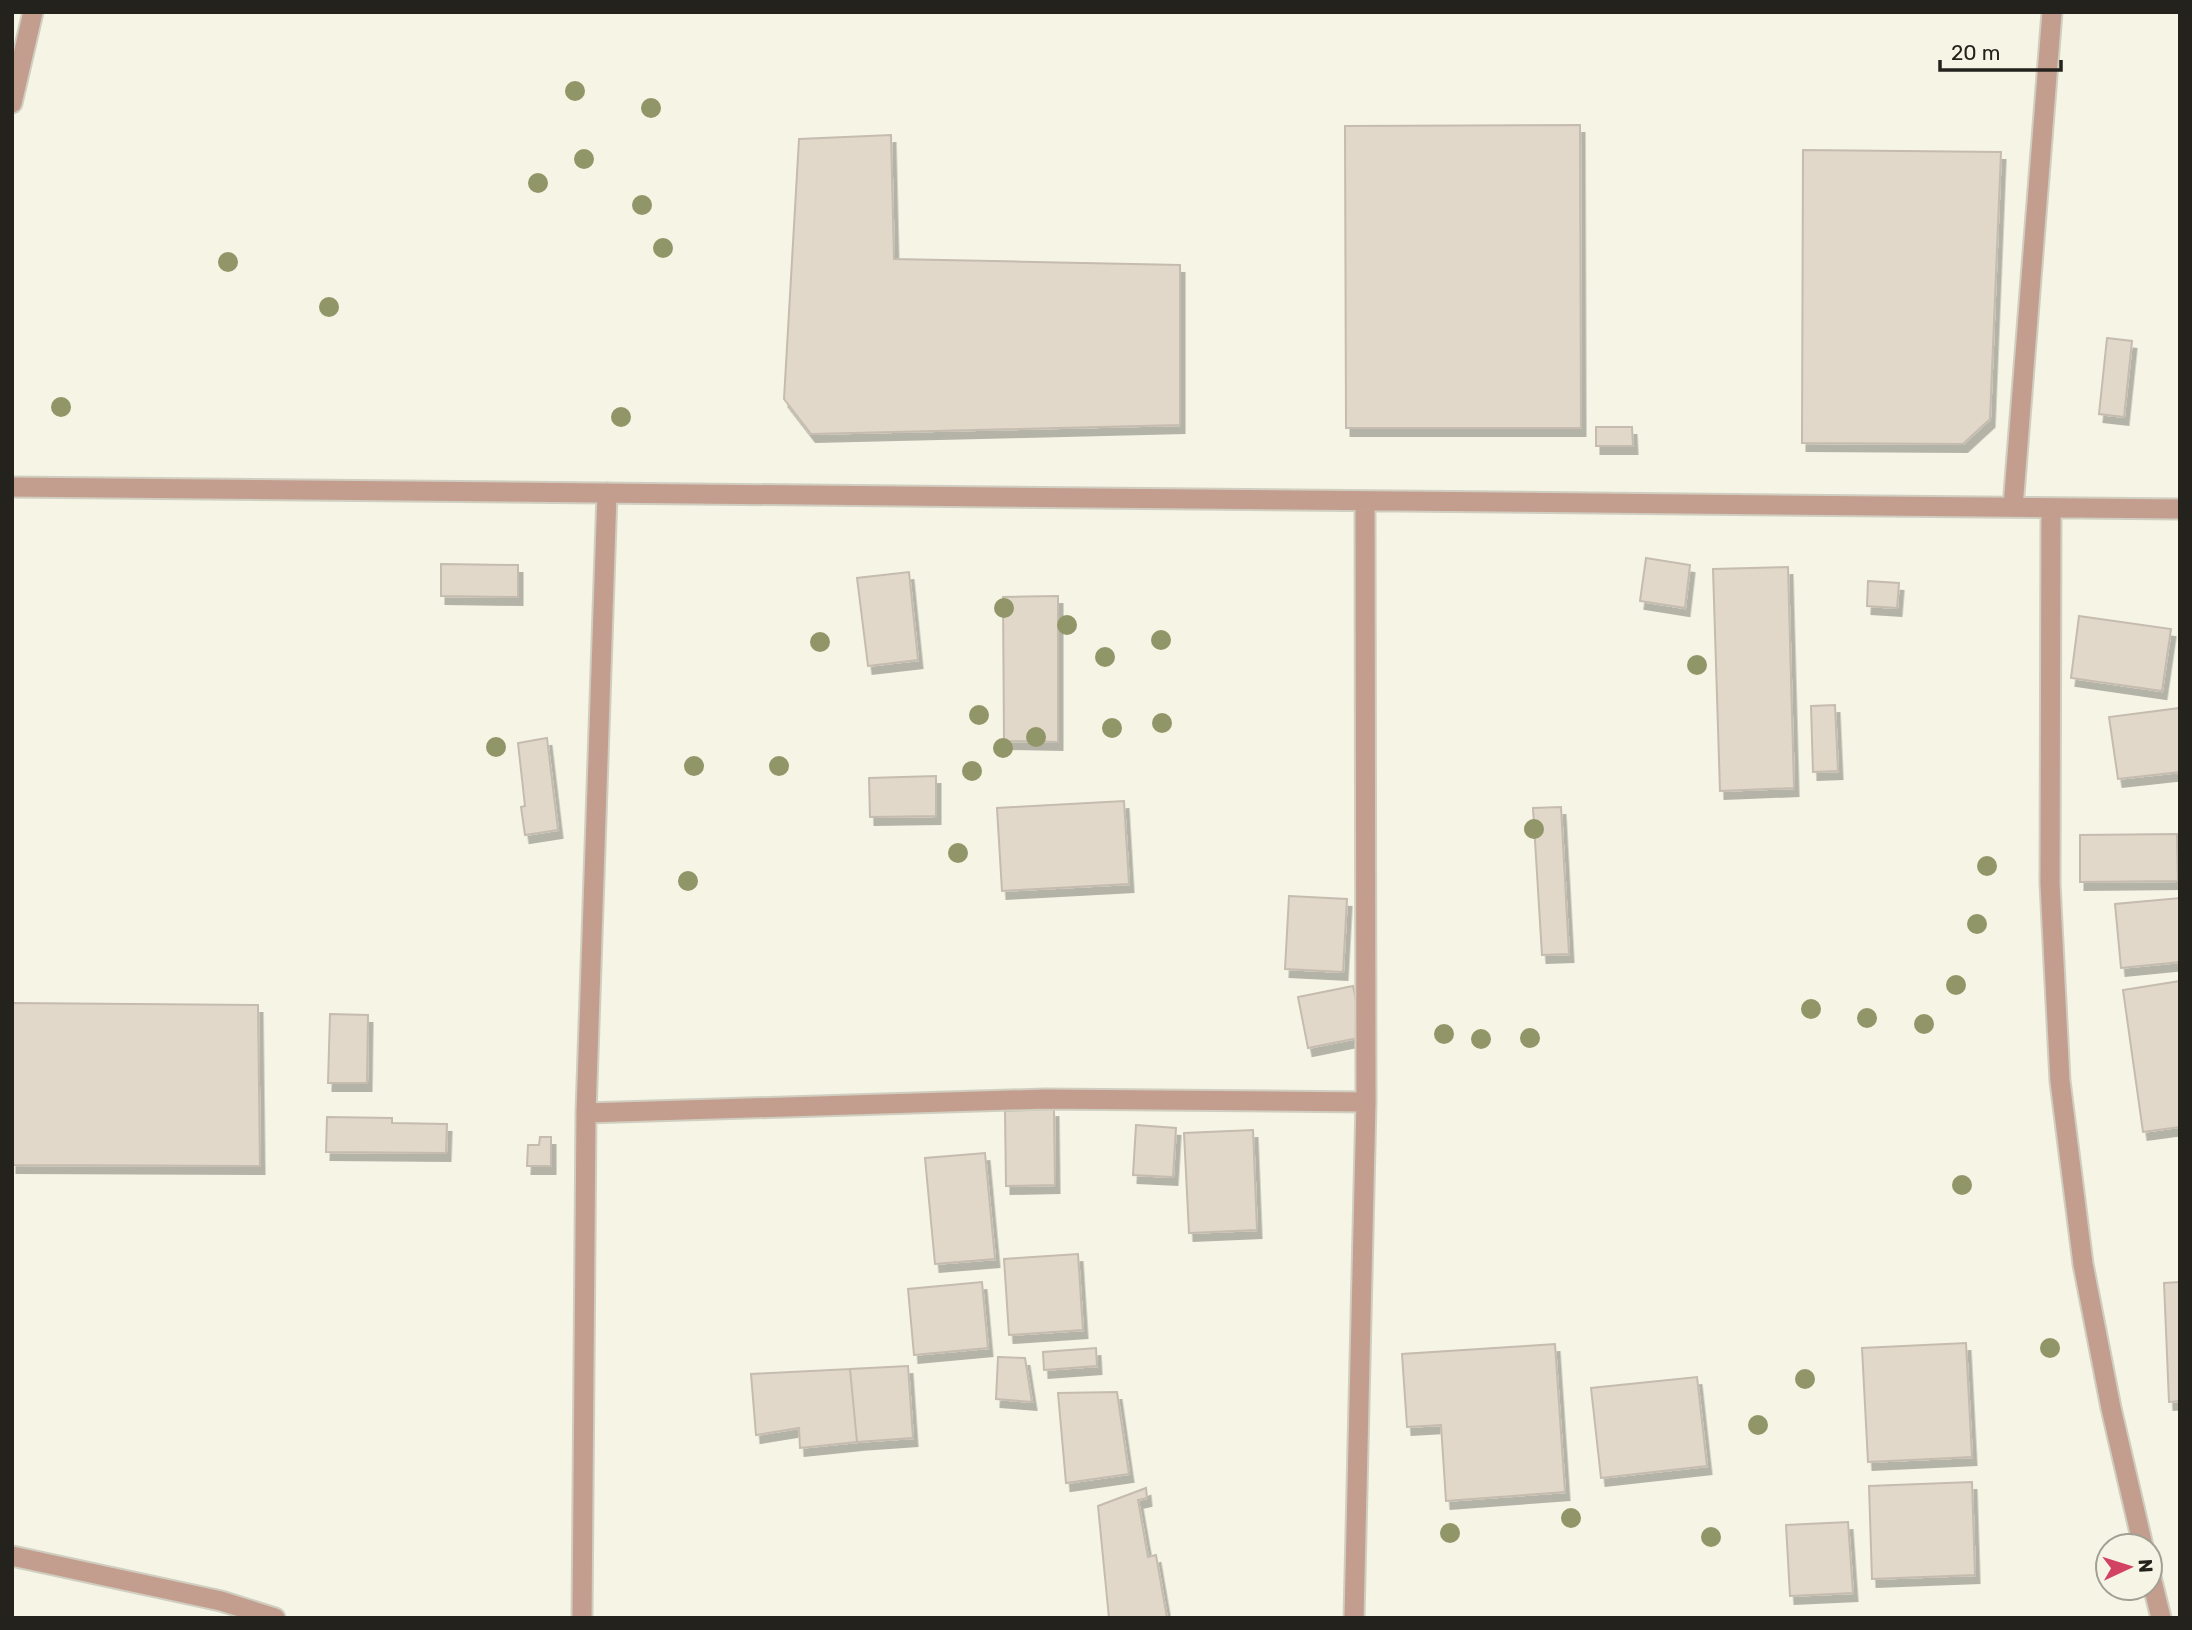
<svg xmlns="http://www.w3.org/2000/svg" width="2192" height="1630" font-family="Rubik,sans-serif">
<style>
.building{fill:#e1d8ca;stroke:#c5bcaf;stroke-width:2;filter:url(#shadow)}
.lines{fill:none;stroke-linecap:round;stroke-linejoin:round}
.minor-casing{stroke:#d0cec0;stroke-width:23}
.minor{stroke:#c39d8d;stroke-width:19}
.tree{fill:#919669}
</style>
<defs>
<filter id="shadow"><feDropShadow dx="4.5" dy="8" stdDeviation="0" flood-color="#0004"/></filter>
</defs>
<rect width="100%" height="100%" fill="#f6f4e4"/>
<path class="building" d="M1580 125 1581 428H1346L1345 126Z
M891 135 894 259 1180 265V425L811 434 784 399 799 139Z
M1803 150 2001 152 1990 419 1963 444 1802 443Z
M2107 338 2132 341 2124 417 2099 414Z
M1596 427H1632L1633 446H1596Z
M1646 558 1690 565 1685 608 1640 601Z
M441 564 518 565V597L441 596Z
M1788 567 1794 788 1720 791 1713 569Z
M909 572 918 660 868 666 857 578Z
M1868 581 1899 583 1897 608 1867 606Z
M1058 596V742L1004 741 1003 597Z
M2079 616 2171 629 2162 691 2071 678Z
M1835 705 1838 771 1813 772 1811 706Z
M2180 708V772L2118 779 2109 717Z
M547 738 558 830 525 835 521 807 525 806 518 743Z
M936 776V816L870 817 869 778Z
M1124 801 1129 884 1002 891 997 808Z
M1561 807 1569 954 1542 955 1533 808Z
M2177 834 2178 881 2080 882V835Z
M1289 896 1347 899 1343 972 1285 969Z
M2180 898V962L2121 968 2115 904Z
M2180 981V1127L2143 1132 2123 990Z
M1353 986 1363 1037 1308 1048 1298 997Z
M12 1003 258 1005 260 1166 12 1165Z
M330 1014 368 1015 367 1083H328Z
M1054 1109 1055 1185 1006 1186 1005 1111Z
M327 1117 392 1118V1123L447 1124 446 1153 326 1152Z
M1136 1125 1176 1128 1173 1177 1133 1175Z
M1253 1130 1257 1230 1189 1233 1184 1133Z
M540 1137H551V1166H527L528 1145H539Z
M985 1153 995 1259 935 1264 925 1158Z
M1078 1254 1083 1330 1009 1335 1004 1259Z
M982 1282 988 1348 914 1355 908 1289Z
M2180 1282V1401L2169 1402 2164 1283Z
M1966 1343 1972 1457 1868 1462 1862 1348Z
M1555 1344 1565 1492 1446 1501 1441 1425 1407 1427 1402 1354Z
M1096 1348 1097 1366 1044 1370 1043 1352Z
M998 1357 1025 1358 1032 1402 996 1399Z
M908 1366 913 1438 857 1442 850 1369Z
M850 1369 857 1442 800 1448 799 1428 756 1435 751 1374Z
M1697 1377 1707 1466 1601 1478 1591 1388Z
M1117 1392 1129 1474 1066 1483 1058 1393Z
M1972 1482 1975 1575 1872 1579 1869 1486Z
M1146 1488 1147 1498 1138 1500 1148 1557 1156 1555 1167 1618H1109L1098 1506Z
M1848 1522 1853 1593 1790 1596 1786 1525Z"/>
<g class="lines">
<defs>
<path id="minor" d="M12 103 33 12
M12 487 2180 509
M2013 507 2052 12
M2051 508 2050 884 2060 1081 2083 1264 2111 1408 2143 1546
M586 1113 1045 1099 1366 1102
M12 1556 221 1601 275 1618
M2150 1573 2161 1618
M582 1618 586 1113 607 493
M1354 1618 1366 1102 1365 501"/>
</defs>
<use href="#minor" class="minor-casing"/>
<use href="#minor" class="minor"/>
</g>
<g class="tree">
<circle cx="575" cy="91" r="10"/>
<circle cx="651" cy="108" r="10"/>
<circle cx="584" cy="159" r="10"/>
<circle cx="538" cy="183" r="10"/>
<circle cx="642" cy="205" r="10"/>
<circle cx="663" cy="248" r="10"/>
<circle cx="228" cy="262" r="10"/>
<circle cx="329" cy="307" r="10"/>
<circle cx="61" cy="407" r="10"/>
<circle cx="621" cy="417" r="10"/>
<circle cx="1004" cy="608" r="10"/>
<circle cx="1067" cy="625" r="10"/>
<circle cx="1161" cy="640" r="10"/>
<circle cx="820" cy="642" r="10"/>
<circle cx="1105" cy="657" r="10"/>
<circle cx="1697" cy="665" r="10"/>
<circle cx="979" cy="715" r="10"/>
<circle cx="1162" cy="723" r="10"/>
<circle cx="1112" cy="728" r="10"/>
<circle cx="1036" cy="737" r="10"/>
<circle cx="496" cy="747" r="10"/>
<circle cx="1003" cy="748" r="10"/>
<circle cx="694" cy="766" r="10"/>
<circle cx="779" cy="766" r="10"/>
<circle cx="972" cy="771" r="10"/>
<circle cx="1534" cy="829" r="10"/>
<circle cx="958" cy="853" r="10"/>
<circle cx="1987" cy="866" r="10"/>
<circle cx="688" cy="881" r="10"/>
<circle cx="1977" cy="924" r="10"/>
<circle cx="1956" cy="985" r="10"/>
<circle cx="1811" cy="1009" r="10"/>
<circle cx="1867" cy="1018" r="10"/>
<circle cx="1924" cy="1024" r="10"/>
<circle cx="1444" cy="1034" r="10"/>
<circle cx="1530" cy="1038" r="10"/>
<circle cx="1481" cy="1039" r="10"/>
<circle cx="1962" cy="1185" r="10"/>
<circle cx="2050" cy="1348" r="10"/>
<circle cx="1805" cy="1379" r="10"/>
<circle cx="1758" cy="1425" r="10"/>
<circle cx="1571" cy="1518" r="10"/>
<circle cx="1450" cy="1533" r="10"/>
<circle cx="1711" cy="1537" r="10"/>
</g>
<rect width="2192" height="1630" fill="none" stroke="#23221c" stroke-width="28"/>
<g transform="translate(2129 1567) rotate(86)"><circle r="33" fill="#f6f4e4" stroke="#a2a094" stroke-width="2"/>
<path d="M0-5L12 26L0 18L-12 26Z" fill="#d24263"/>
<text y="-10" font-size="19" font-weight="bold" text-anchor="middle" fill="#23221c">N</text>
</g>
<path d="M1940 60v10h121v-10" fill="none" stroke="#23221c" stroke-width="3.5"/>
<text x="1951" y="60" font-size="21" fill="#23221c" stroke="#f6f4e4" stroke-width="5" paint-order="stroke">20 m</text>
</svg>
